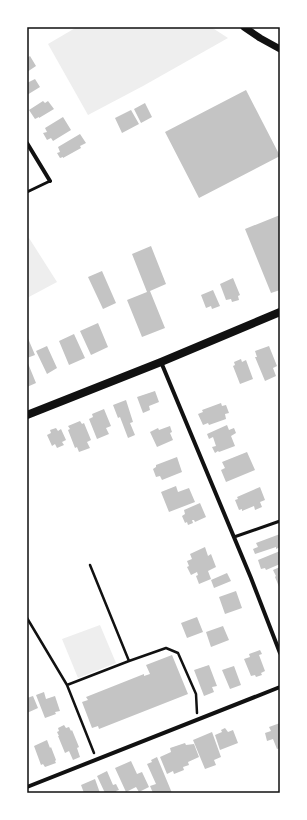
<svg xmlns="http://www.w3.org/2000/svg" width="307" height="820" font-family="'Noto Sans',sans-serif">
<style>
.green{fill:#eee}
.building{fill:#c4c4c4}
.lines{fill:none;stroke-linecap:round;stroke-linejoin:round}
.path{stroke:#111;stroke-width:2.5}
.service{stroke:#111;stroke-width:3}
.minor{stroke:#111;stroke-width:4}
.tertiary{stroke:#111;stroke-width:7}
.secondary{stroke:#111;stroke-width:8}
.neatline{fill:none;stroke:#111;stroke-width:1.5}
</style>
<rect width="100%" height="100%" fill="#fff"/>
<path class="green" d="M77 27H211L228 38 143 86 88 115 48 44Z
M29 238 57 282 27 298V239Z
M100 625 116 663 78 678 62 639Z"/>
<path class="building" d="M30 56 36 66 27 72V58Z
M35 79 40 87 27 95V83Z
M246 90 280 156 199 198 165 132Z
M43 101 45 103 48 101 54 109 39 118V117L35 119 29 110Z
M145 103 152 117 141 123 134 109Z
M131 110 139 124 122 133 115 118Z
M63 117 71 130 53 141 51 138 47 140 43 133 47 132 45 128Z
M80 134 86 143 80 146 81 148 63 158V157L60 158 57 153 60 152 58 147Z
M280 215V290L271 293 245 229Z
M151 246 166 284 150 291 165 328 142 337 127 300 147 292 132 254Z
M102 271 116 303 103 309 88 277Z
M233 278 240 295 238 296 239 300 232 302 231 299 226 300 220 284Z
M213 290 220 306 212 309 211 306 206 308 201 295Z
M98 323 108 347 91 355 80 331Z
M74 334 85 358 69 365 59 341Z
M27 336 35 355 27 358Z
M47 346 57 368 47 374 36 351Z
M269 346 277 366 273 368 276 376 265 381 255 357H257L255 351Z
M241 359 242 362 246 360 253 379 240 384 233 366 235 365 234 362Z
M27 361 36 383 27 387Z
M155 391 159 402 149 406 150 410 143 413 137 397Z
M126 400 133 422 130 423 135 435 128 438 120 417 118 418 113 405Z
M221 403 222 406 226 405 229 413 225 414 226 419 209 425 208 423 203 425 198 414 203 412 202 410Z
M104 409 111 426 106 428 109 434 97 439 89 419 93 417 92 414Z
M80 421 82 424 84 423 91 440 87 442 90 448 79 452 77 447 75 448 68 430 70 429 68 426Z
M227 425 229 430 234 428 236 433 231 436 235 446 219 452 218 451 215 453 212 447 216 446 213 437 209 439 207 434Z
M170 426 172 432 170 433 173 440 157 447 150 432 158 428 159 430Z
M56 428 58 431 61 429 66 440 62 442 64 445 57 448 55 444 52 446 47 435 51 433 50 430Z
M247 452 255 470 226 482 221 470 225 468 222 462Z
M177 457 182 472 162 480 160 476 156 477 153 469 156 467V465Z
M176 486 178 492 189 488 195 502 169 512 161 492Z
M260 487 265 500 260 502 262 507 255 510 254 506 242 511V509L239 510 235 500 238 499 237 497Z
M200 503 206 517 195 522 194 520H192L193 523 188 525 187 522 185 523 182 516 185 514 184 510Z
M280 534V547L276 549V547L255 554 253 549 258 547 256 543Z
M205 547 208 556 211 554 216 567 208 571 211 579 199 584 196 576 198 575 197 572 191 575 187 567 189 566 187 561 192 559 190 554Z
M280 551V564L266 570 265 568 261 569 258 560Z
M280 567V589L275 577 276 576 273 570Z
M227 573 231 581 214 588 211 580Z
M236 591 242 608 225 614 219 597Z
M197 617 203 632 187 638 181 623Z
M223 626 229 640 211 647 206 632Z
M260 650 262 654 259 655 265 671 261 673 262 675 256 677 255 675 251 676 244 659 250 657 249 654Z
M172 655 188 694 99 729 98 726 92 728 82 702 88 700 86 697 144 674V676L150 674 146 665Z
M209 665 217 686 212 687 214 692 204 696 194 670Z
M234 666 241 685 230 689 222 670Z
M44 692 46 699 55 696 60 711 55 712 56 714 45 718 36 695Z
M33 696 38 708 27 713V698Z
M280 723V748L277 749 273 739 267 741 265 733 271 731 269 727Z
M64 725 66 728 69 727 71 731 72 730 79 747 77 748 80 757 73 760 69 751 65 753 58 736H59L57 732 59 731 58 728Z
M225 728 228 732 233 730 238 743 220 750 215 735 222 732 221 730Z
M212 732 221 757 214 760 216 765 205 769 193 740Z
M47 740 50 748 51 747 56 760 55 761 56 763 45 767 43 764 41 765 34 746Z
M185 743 186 745 194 744 199 757 188 762 189 765 183 767 184 770 174 774 173 771 167 774 160 757 171 752 170 748Z
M157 757 172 793H153L150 786 156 784 147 764 152 762 151 760Z
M131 761 137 774 142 772 149 787 139 792 136 787 126 792 115 768Z
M107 771 113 785 116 784 119 790 116 791 117 793H105L97 776Z
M95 779 100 793H84L81 785Z"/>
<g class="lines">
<path class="path" d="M90 565 129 661 166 648 178 653 196 694 197 713
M27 618 67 685
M94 753 67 685 129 661"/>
<path class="service" d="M27 192 50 181
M234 537 280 521"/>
<path class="minor" d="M27 143 50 181
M161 362 251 578 280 653
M27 787 280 687"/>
<path class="tertiary" d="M244 27 260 38 280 49"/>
<path class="secondary" d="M27 415 161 362 280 312"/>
</g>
<rect width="307" height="820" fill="none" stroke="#ffffff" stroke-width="56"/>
<rect x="28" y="28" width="251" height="764" class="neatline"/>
</svg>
